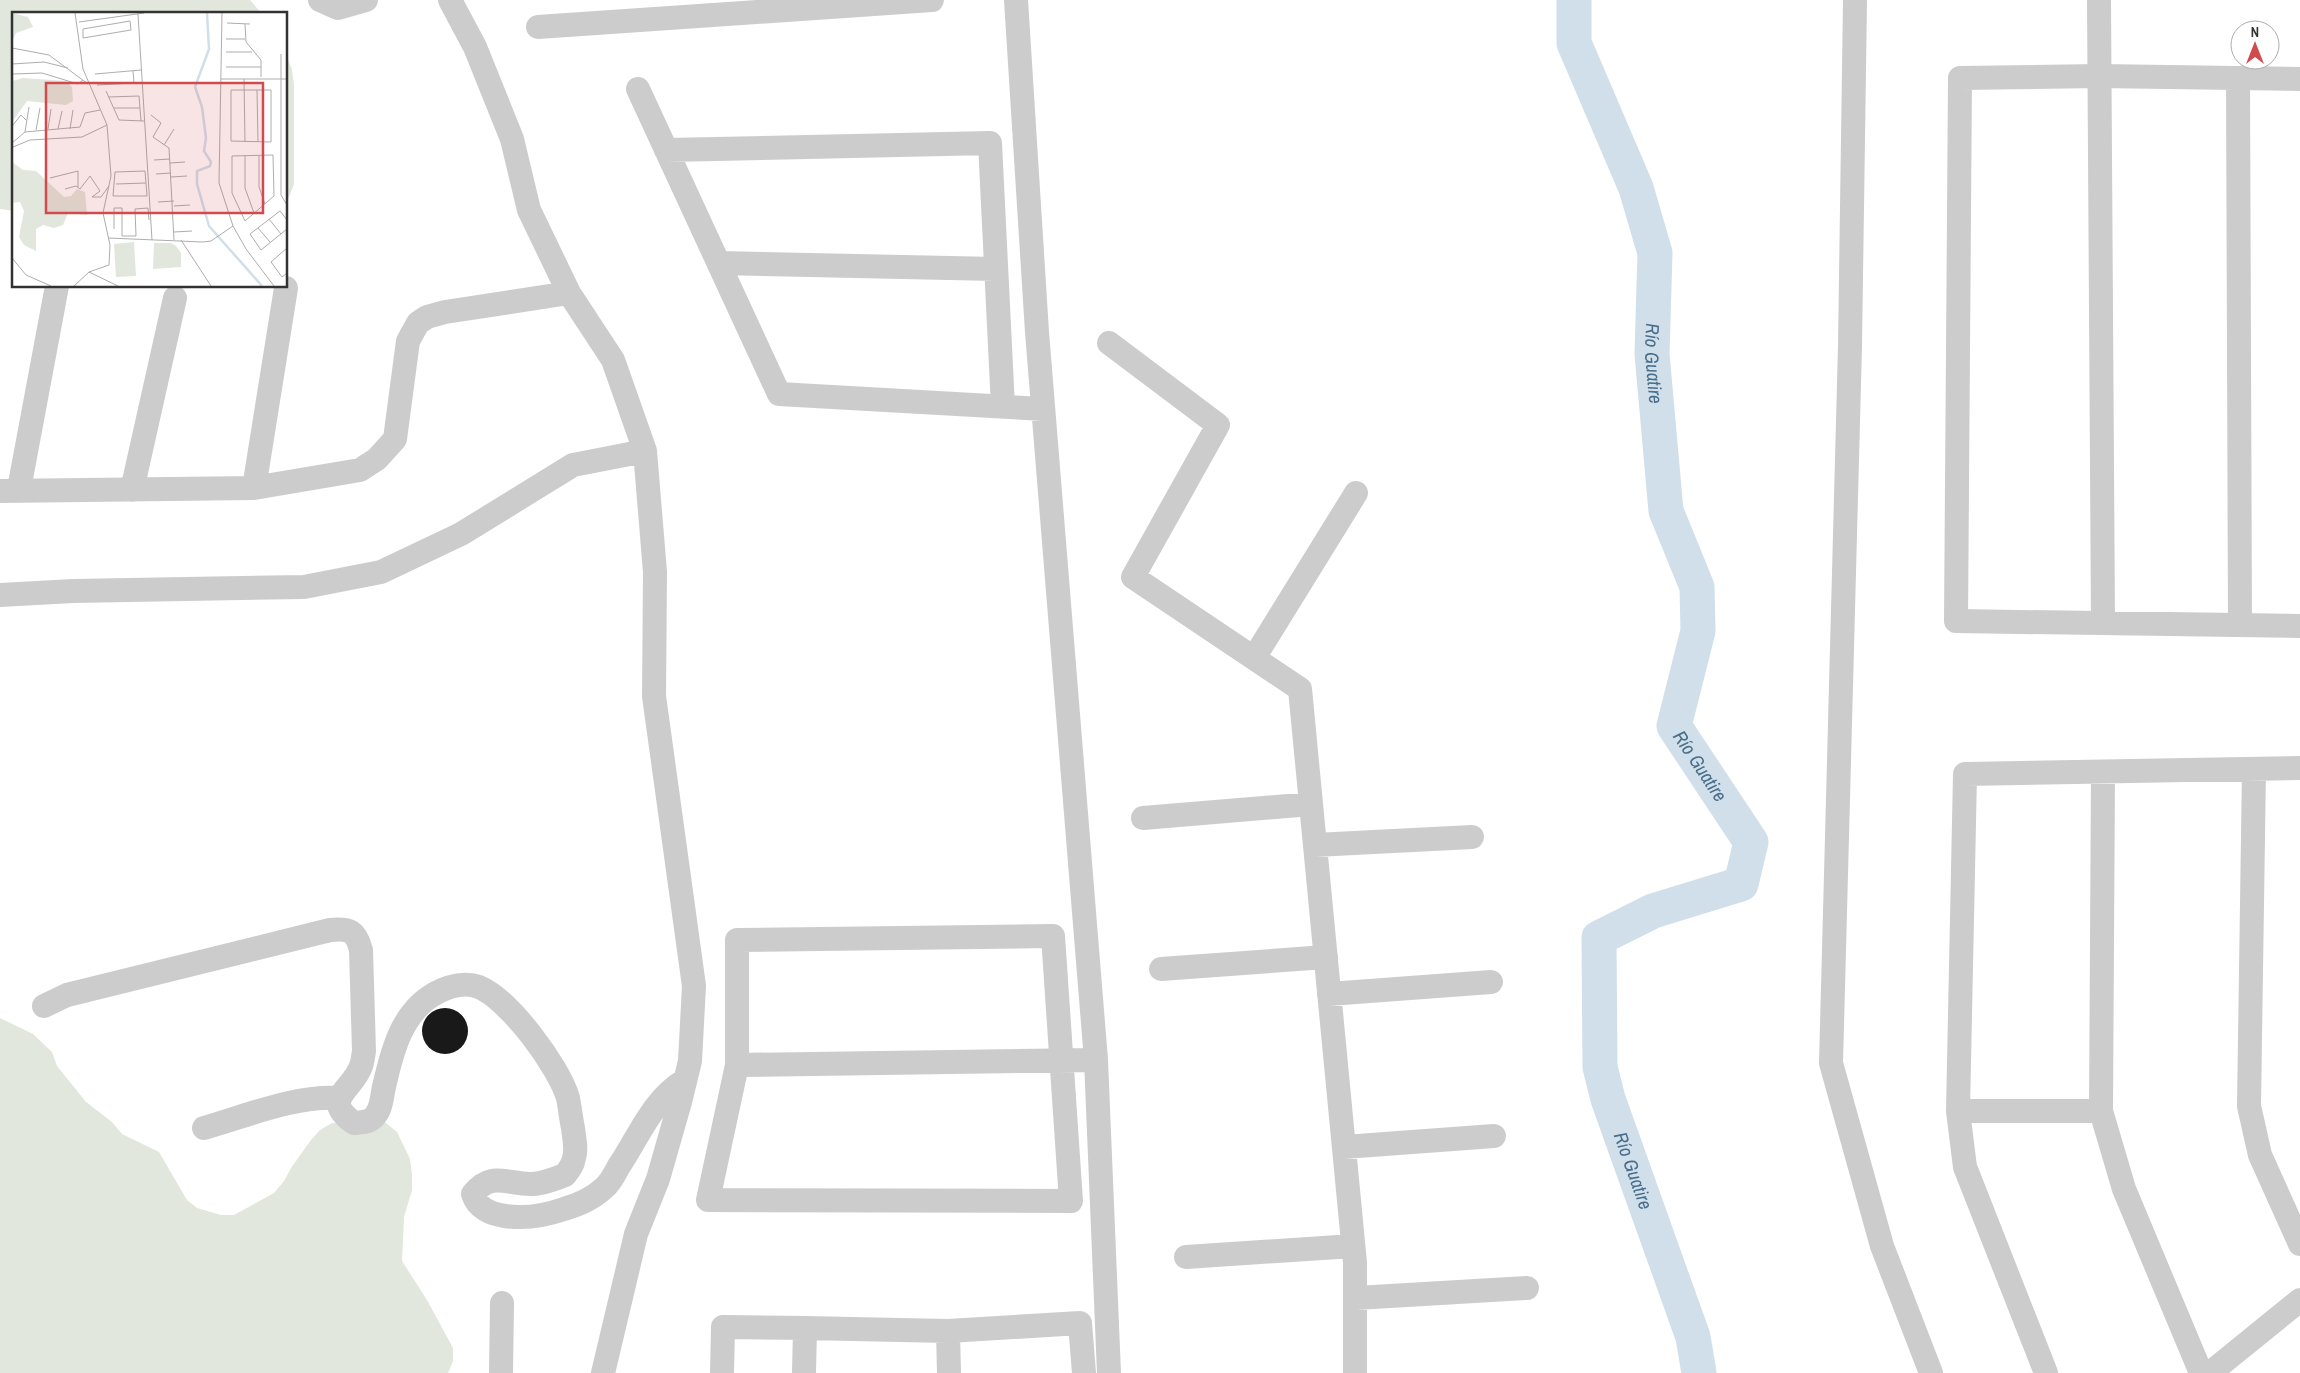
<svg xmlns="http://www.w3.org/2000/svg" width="2300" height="1373" font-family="'Archivo Narrow',sans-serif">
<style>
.green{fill:#e1e7dc}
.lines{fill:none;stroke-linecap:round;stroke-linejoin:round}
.river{stroke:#d1dfea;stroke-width:35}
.building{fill:#191919}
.minor{stroke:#ccc;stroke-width:24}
.labels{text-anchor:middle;stroke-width:5;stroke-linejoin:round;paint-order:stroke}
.water-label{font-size:19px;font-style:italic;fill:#486e8b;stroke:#fff}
.inset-river{fill:none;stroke:#d1dfea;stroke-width:2.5}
.inset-road{fill:none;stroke:#adadad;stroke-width:1}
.view{fill:#d14b4e;fill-opacity:0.15;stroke:#d14b4e;stroke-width:2.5}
.inset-edge{fill:none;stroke:#323232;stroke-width:2.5}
</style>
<rect width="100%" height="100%" fill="#fff"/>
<path class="green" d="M0 0H250L262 14H14V211L0 209Z
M286 54 292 70 294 85V184L289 197 286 199Z
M0 1018 33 1034 52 1052 57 1066 86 1102 112 1122 122 1134 159 1152 187 1200 197 1208 221 1215H234L274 1193 284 1181 291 1168 311 1140 320 1130 332 1123H386L397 1132 410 1159 412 1175V1190L404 1217 402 1261 427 1300 453 1348V1361L448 1373H0Z"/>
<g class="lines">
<path class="river" id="s1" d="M1574 0V43L1636 188 1655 253 1652 354 1666 511 1697 587 1698 631 1674 726 1751 842 1741 884 1653 911 1599 938 1600 1067 1608 1099 1693 1337 1699 1373"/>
</g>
<path class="building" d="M422 1031a23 23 0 1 1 46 0a23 23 0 1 1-46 0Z"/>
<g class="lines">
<path class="minor" d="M320 0 338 8 366 0
M450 0 475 47 512 139 529 210 569 293 613 360 645 451 655 572 654 696 694 986 690 1061 680 1102 658 1179 636 1234 603 1373
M1016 0 1037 332 1096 1060 1109 1373
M1855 0 1850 346 1831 1063 1882 1246 1931 1373
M2099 0 2103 623
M538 27 932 0
M2238 78 2240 625
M2300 79 2099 76 1960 78 1956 621 2300 626
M638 89 779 394 1043 409
M666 150 990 143 1003 407
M719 263 996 269
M1109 343 1218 425 1133 577 1300 689 1355 1263V1373
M254 488 286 288
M19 489 57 286
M132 490 175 298
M0 491 254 488 360 470 377 459 395 439 408 341 418 323 427 317 445 312 569 293
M0 595 73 591 304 587 381 572 461 534 573 465 645 451
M1254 658 1356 493
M2254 769 2249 1106 2260 1155 2300 1244
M2103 772 2101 1111 2124 1189 2201 1373
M1143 818 1311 804
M1315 845 1472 837
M1053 936 1071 1201 708 1200 737 1065V940Z
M1161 969 1326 957
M1329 994 1491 982
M44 1006 67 995 330 930C350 928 356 931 361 950L364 1051C363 1056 363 1061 361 1066 353 1090 320 1099 354 1123 364 1122 372 1122 377 1113 382 1106 382 1095 384 1087 392 1051 402 1010 438 992 450 986 466 982 479 987 510 1000 559 1067 568 1098 570 1108 571 1119 573 1128 574 1138 577 1149 574 1158 573 1165 569 1170 565 1175 555 1179 542 1184 531 1184 506 1184 491 1171 473 1194 477 1208 491 1214 505 1216 526 1219 544 1216 564 1209 580 1204 592 1199 604 1188 611 1182 615 1173 619 1166 639 1136 653 1099 685 1080
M737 1065 1096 1060
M1958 1111H2101
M204 1128C246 1116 296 1095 340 1098
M1344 1147 1494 1136
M1186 1257 1353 1246
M1356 1298 1527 1288
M805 1328 948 1331
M501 1373 502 1303
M722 1373 723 1327 805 1328 804 1373
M949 1373 948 1331 1080 1323 1084 1373
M2046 1373 1965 1167 1958 1111 1965 774 2300 768
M2210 1373 2300 1300"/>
</g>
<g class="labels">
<g class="water-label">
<text dy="7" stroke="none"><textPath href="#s1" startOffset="379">Río Guatire</textPath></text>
<text dy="7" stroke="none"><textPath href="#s1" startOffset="799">Río Guatire</textPath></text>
<text dy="7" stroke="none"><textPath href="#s1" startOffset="1324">Río Guatire</textPath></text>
</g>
</g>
<g transform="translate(12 12)">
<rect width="275" height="275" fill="#fff"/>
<path d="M0 1 16 5 21 15 4 21 0 30ZM11 66 54 69 60 75 61 89 54 93 15 89 0 110V69ZM0 150 11 158 24 159 52 185 59 184 65 177 73 180 75 203 56 201 51 213 42 216 31 213 24 217V239L12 233 7 225 12 199 8 190 0 191ZM122 230 124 264 104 265 102 232ZM142 231H159L164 234 169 241V255L141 257Z" fill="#e1e7dc"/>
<path class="inset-river" d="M195 1 197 37 183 75 190 95 194 126 192 139 199 150 198 154 185 159V172L197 214 250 274"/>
<path class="inset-road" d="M210 1 207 171 221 214 234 237 262 274M126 2 140 228M118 9 119 18 71 26V17ZM67 10 132 1M215 11 238 12M233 12 234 30 249 48V65M214 27H233M0 36 37 43 76 72M214 40H240M269 42V183L275 193M0 52 32 50 56 56M214 55H249M0 62 30 61 66 72 71 68M83 62 129 58M209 67H275M232 67 233 130M85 73 122 71 121 59M219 78H259V130L219 129ZM245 78 246 130M94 79 107 108 132 109M97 85 127 84 129 109M102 96H128M139 103 149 111 141 125 157 136 162 228M0 114 9 103 14 108M36 117 39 97M46 117 50 99M58 117 61 98M24 118 28 96M13 120 17 95M0 131 13 120 68 115 73 101 88 98M152 133 162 117M1 135 18 128 70 125 95 113M261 143 262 184 233 209 220 181V144ZM233 144V176L242 201M247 144V175L253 192M142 148 158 147M158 151 173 150M133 159 135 184H101L103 160ZM144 162 159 161M159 165 175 164M38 166 66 159V175M104 172 134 171M53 177 64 174 68 177 78 164 88 179 80 185H89L97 174M146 190 162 189M162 194 178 193M257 207 269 222M275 208 268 199 238 222 249 238 275 217M246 216 258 230M102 217V196H110V224H124L123 197 136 196 137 208M162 220 180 219M96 226 191 230 199 229 221 214M169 228 199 274M275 236 259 250 270 265 275 261M0 246 14 263 39 274M77 260 106 274M62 274 77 260 97 253 98 233 91 201 99 164 95 113 71 57 63 1"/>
<path class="view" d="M34 71H251V201H34Z"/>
<rect width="275" height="275" class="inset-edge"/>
</g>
<g transform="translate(2255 45)"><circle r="24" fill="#ffffff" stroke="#adadad"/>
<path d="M0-4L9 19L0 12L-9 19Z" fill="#d14b4e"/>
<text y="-8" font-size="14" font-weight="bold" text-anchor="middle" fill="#323232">N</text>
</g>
</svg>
